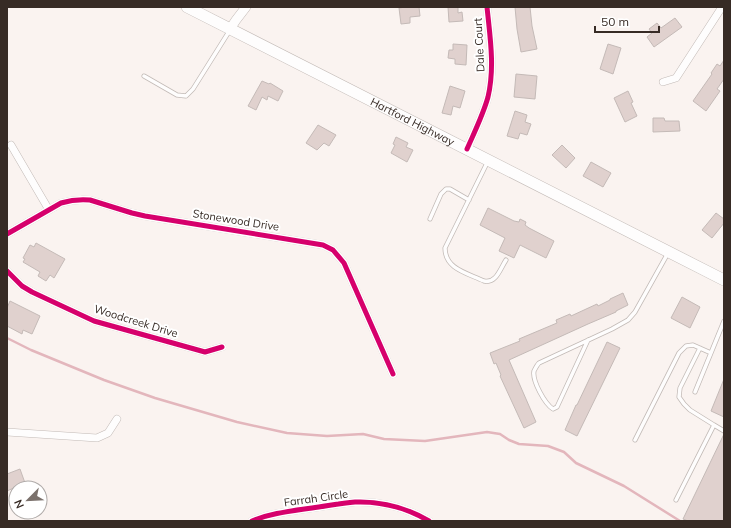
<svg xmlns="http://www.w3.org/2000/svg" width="731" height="528" font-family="Mulish,sans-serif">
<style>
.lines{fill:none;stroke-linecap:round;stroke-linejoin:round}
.stream{stroke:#e3b6bc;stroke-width:2.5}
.building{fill:#e0d1ce;stroke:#c4bab7}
.service-casing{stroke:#c2bab6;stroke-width:5}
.minor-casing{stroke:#c2bab6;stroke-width:8}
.tertiary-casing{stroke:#c2bab6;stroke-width:10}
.secondary-casing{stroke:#c2bab6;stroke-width:12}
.service{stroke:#fefdfd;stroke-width:3.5}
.minor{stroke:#fefdfd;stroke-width:7}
.tertiary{stroke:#fefdfd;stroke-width:9}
.secondary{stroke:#fefdfd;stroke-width:11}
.cycleway-casing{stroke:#fff;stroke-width:8}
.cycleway{stroke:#d6006c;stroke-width:5}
.labels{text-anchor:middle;stroke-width:4;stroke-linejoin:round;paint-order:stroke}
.street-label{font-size:11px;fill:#372b25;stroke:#fff}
</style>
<rect width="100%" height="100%" fill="#faf3f0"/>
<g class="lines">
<path class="stream" d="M7 338 31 350 104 380 155 398 237 422 287 433 327 436 363 434 384 439 425 441 487 432 500 434 509 440 519 444 548 446 564 452 576 463 624 486 680 521"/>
</g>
<path class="building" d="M406 7H419L420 16 410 17V23L401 24 399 8Z
M448 7H458V13L462 12 463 21 449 22Z
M515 7H530L532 26 537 49 521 52 517 29Z
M675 18 682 27 654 47 647 37 652 33 649 29 657 23 661 28Z
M453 44 467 45 466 65 455 64V59L448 58 449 50H453Z
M608 44 621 48 613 74 600 69Z
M724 60V79L717 89 720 91 706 111 693 101 712 74 711 73 717 64 720 66Z
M516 74 537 76 535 99 514 97Z
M262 81 269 84 270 83 283 91 278 101 268 96 267 100 262 97 256 110 248 106Z
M450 86 465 91 460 108 453 106 451 115 442 113Z
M628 91 633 102 631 103 637 116 625 122 614 98Z
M515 111 527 115 525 122 531 124 527 135 520 133 518 139 507 136Z
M653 118H664L665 121H679L680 131 653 132Z
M318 125 336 135 329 146 324 143 317 150 306 143Z
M396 137 408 143 406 147 413 150 407 162 391 153 395 145 393 144Z
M562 145 575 158 566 168 552 155Z
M591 162 611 173 603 187 583 176Z
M488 208 514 221 519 222 520 219 526 222 525 225 529 228 554 241 546 258 520 245 514 258 499 251 505 238 480 225Z
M716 213 724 219V223L712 238 702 230Z
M36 243 65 259 54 278 50 275 46 281 38 276 40 272 23 262 25 259 23 258 30 245 34 247Z
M623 293 628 305 616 311V312L588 324 509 360 536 422 524 428 500 376 501 375 496 363 494 364 490 353 520 341 519 339 557 323 556 320 570 314 571 316 597 304 598 306 610 300V299Z
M682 297 700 307 690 328 671 318Z
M10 301 40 316 32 334 23 330 22 334 7 326V308Z
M607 342 620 348 577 436 565 430 576 405H577Z
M724 379V417L711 411Z
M724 434V521H688L683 519Z
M20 469 25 483 7 491V474Z"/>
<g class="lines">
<defs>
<path id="service" d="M144 76 177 95 186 96 193 89 230 30
M488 161 445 248C445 269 467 273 484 281 496 284 500 269 506 260
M430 219 441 194 446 189H450L469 200
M588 340 557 407 553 409C545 404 532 381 534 371 535 369 537 365 539 363L612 329 628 320 635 312 668 253
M695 392 724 321
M714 425 724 431
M635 440 679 353 686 346 693 345 711 353
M676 500 714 425 690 410 684 404 679 397 680 388 700 348"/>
<path id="minor" d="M663 82 676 78 722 7
M11 145 49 210
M467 149C474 133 483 115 488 97 495 67 490 37 487 7
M7 234 61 203C71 200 80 199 90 200L132 213 145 216 323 245 333 250 344 263 393 374
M7 271 22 286 32 292 94 321 205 352 222 347
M7 432 97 438 108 433 117 419
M252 521C271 513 292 511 312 508 327 506 341 503 355 502 381 501 407 508 429 521"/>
<path id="tertiary" d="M230 29 236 20 246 7"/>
<g id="secondary">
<path id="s1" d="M187 7 724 280"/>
</g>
</defs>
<use href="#service" class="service-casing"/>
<use href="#minor" class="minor-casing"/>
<use href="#tertiary" class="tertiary-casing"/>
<use href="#secondary" class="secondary-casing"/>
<use href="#service" class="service"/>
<use href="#minor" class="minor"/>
<use href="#tertiary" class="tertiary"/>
<use href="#secondary" class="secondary"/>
<defs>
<path id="cycleway" d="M467 149C474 133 483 115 488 97 495 67 490 37 487 7
M7 234 61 203C71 200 80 199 90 200L132 213 145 216 323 245 333 250 344 263 393 374
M7 271 22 286 32 292 94 321 205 352 222 347
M252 521C271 513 292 511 312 508 327 506 341 503 355 502 381 501 407 508 429 521"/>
</defs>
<use href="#cycleway" class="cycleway-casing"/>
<use href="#cycleway" class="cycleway"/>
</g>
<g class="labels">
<g class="street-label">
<text transform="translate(479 45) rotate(-93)" y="4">Dale Court</text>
<text dy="4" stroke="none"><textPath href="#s1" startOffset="253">Hartford Highway</textPath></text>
<text transform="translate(236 220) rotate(9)" y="4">Stonewood Drive</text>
<text transform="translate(136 321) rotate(17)" y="4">Woodcreek Drive</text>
<text transform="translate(316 498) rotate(-8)" y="4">Farrah Circle</text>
</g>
</g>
<rect width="731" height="528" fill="none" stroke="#372b25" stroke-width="16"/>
<g transform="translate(28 500) rotate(246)"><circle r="19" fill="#ffffff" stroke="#afaaa8"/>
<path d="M0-3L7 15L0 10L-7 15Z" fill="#7b716c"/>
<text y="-6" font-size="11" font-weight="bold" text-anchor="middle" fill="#372b25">N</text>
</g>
<path d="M595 26v6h64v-6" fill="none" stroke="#372b25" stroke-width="2"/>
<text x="601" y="26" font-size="12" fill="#372b25" stroke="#ffffff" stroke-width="3" paint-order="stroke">50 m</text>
</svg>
